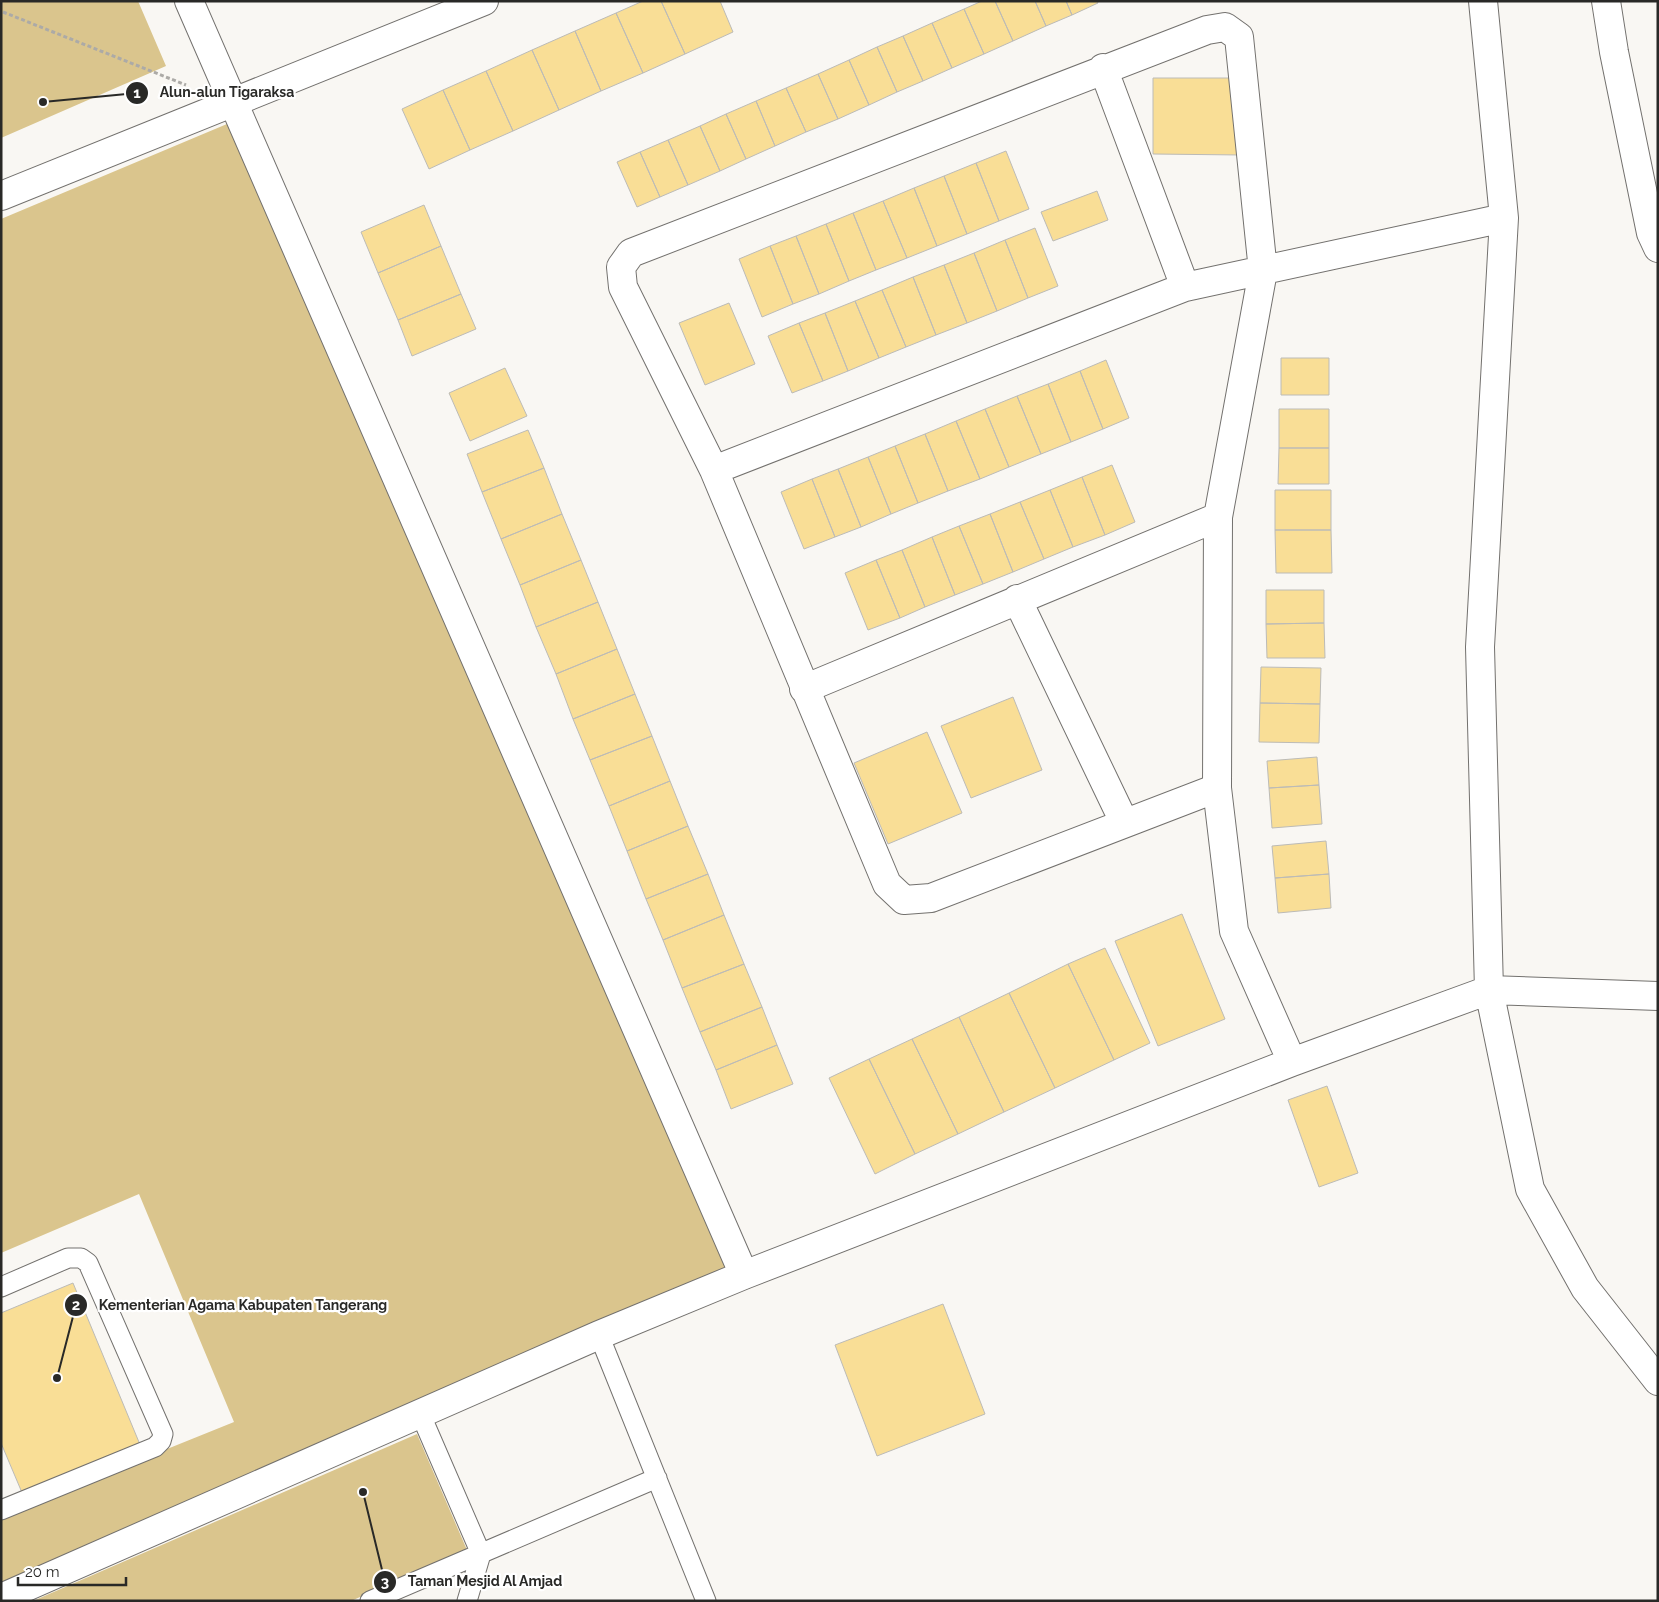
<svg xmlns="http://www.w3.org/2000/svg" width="1659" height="1602" font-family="Raleway,sans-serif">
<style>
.green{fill:#dac58d}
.building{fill:#f9de96;stroke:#bcbbb7}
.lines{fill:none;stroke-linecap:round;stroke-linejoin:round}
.lane-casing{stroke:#73716e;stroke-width:21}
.street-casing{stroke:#73716e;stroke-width:30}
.path{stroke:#acaaa7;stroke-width:3;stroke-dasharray:4 2.5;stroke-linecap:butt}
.lane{stroke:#fff;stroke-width:19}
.street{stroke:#fff;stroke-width:28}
.leader{fill:none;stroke:#292927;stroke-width:2}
.callout-dot{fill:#292927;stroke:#fff;stroke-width:2}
.mark-label{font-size:15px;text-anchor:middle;font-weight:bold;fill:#fff}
.callout-label{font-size:14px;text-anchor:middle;font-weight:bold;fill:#292927;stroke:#fff;stroke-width:4.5;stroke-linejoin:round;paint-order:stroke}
</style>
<rect width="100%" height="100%" fill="#f9f7f3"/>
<path class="green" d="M1 1H138L166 66 1 138Z
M227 124 739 1272 1 1594V1516L234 1422 139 1194 1 1253V219Z
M417 1434 467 1550 351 1601H33Z"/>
<path class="building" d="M643 1H661L685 54 643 73 616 13Z
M661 1H720L733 32 685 54Z
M982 1H995L1013 41 984 54 964 9Z
M995 1H1035L1046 26 1013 41Z
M1035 1H1066L1072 15 1046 26Z
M1066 1H1097L1098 3 1072 15Z
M964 9 984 54 952 68 932 23Z
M616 13 643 73 601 91 575 31Z
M932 23 952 68 923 81 903 36Z
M575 31 601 91 559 110 532 50Z
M903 36 923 81 897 92 877 47Z
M877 47 897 92 869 105 849 60Z
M532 50 559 110 513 131 486 71Z
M849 60 869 105 838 119 818 74Z
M486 71 513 131 470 150 443 90Z
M818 74 838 119 806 132 786 88Z
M1153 78H1241V155L1153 154Z
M786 88 806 132 775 146 756 101Z
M443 90 470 150 429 169 402 109Z
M756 101 775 146 746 159 726 114Z
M726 114 746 159 720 171 700 126Z
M700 126 720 171 688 185 668 140Z
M668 140 688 185 660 197 640 152Z
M1006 151 1029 209 999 221 976 163Z
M640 152 660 197 637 207 617 162Z
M976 163 999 221 967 234 944 176Z
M944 176 967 234 937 246 914 188Z
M914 188 937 246 907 258 883 201Z
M1097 191 1108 220 1053 241 1041 212Z
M883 201 907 258 876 270 853 213Z
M424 205 441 246 378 273 361 232Z
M853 213 876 270 849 281 826 224Z
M826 224 849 281 819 294 796 236Z
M1035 228 1058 286 1028 298 1005 240Z
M796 236 819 294 793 304 770 246Z
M1005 240 1028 298 997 311 974 253Z
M441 246 461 294 398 320 378 273Z
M770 246 793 304 762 317 739 259Z
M974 253 997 311 967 323 944 265Z
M944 265 967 323 936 335 913 277Z
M913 277 936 335 906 347 882 290Z
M882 290 906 347 879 358 855 301Z
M461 294 476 329 412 356 398 320Z
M855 301 879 358 848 371 825 313Z
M729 303 755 364 705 385 679 323Z
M825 313 848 371 823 381 799 323Z
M799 323 823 381 792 393 768 336Z
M1281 358H1329V395H1281Z
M1106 360 1129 418 1103 429 1080 371Z
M505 368 527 416 470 441 449 393Z
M1080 371 1103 429 1071 442 1048 384Z
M1048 384 1071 442 1041 454 1017 396Z
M1017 396 1041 454 1009 467 985 409Z
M985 409 1009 467 980 479 956 421Z
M1279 409H1329V448H1279Z
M956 421 980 479 948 491 925 434Z
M528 430 544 468 482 492 467 454Z
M925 434 948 491 918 503 895 446Z
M895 446 918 503 891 514 868 457Z
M1279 448H1329V484H1278Z
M868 457 891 514 861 527 838 469Z
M1112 465 1135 522 1105 535 1082 477Z
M544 468 562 514 501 539 482 492Z
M838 469 861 527 835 537 812 479Z
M1082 477 1105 535 1073 547 1050 490Z
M812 479 835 537 804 549 781 492Z
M1050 490 1073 547 1044 559 1020 502Z
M1275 490H1331V530H1275Z
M1020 502 1044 559 1013 572 990 514Z
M562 514 581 560 520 585 501 539Z
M990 514 1013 572 983 584 959 526Z
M959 526 983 584 955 595 932 537Z
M1275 530H1331L1332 573H1276Z
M932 537 955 595 925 607 902 550Z
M902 550 925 607 900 618 876 560Z
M581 560 598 602 536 627 520 585Z
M876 560 900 618 868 630 845 573Z
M1266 590H1324V623L1266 624Z
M598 602 617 649 556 674 536 627Z
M1324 623 1325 658H1267L1266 624Z
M617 649 635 694 573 719 556 674Z
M1261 667 1321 668 1320 704 1260 703Z
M635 694 652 736 590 760 573 719Z
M1013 697 1042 770 971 798 941 726Z
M1260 703 1320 704 1319 743 1259 742Z
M927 732 962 813 888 844 854 763Z
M652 736 670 781 609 806 590 760Z
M1317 757 1319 785 1269 788 1267 761Z
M670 781 688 826 627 851 609 806Z
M1319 785 1322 824 1272 828 1269 788Z
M688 826 708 874 646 899 627 851Z
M1326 841 1329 874 1275 878 1272 846Z
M708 874 724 915 663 940 646 899Z
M1329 874 1331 908 1278 913 1275 878Z
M1182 914 1225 1019 1158 1046 1115 941Z
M724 915 744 964 682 988 663 940Z
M1105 948 1150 1043 1114 1060 1068 964Z
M744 964 762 1007 700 1032 682 988Z
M1068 964 1114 1060 1055 1088 1009 993Z
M1009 993 1055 1088 1004 1112 959 1017Z
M762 1007 777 1045 716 1070 700 1032Z
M959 1017 1004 1112 958 1134 912 1039Z
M912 1039 958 1134 915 1154 869 1059Z
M777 1045 793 1084 731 1109 716 1070Z
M869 1059 915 1154 875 1174 829 1078Z
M1327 1086 1358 1173 1319 1187 1288 1100Z
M73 1283 141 1447 23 1495 1 1443V1313Z
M943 1304 985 1414 877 1456 835 1345Z"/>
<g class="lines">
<defs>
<path id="lane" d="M1 1287 68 1258H81L88 1263 163 1434 161 1441 155 1447 1 1510
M599 1335 706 1601
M420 1413 481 1554 467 1601
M370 1601 657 1478"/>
<path id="street" d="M189 1 744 1275
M1483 1 1504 218 1480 647 1489 990 1530 1189 1585 1288 1658 1381
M1606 1 1614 52 1651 233 1658 248
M1103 68 1185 287
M1 196 484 1
M714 470 1185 287 1504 218
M1017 599 1124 822
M804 689 1218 517
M1217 788 931 898 904 900 887 884 714 470 623 287 621 267 631 253 1207 30 1225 27 1239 37 1263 271 1218 517 1217 788 1234 931 1292 1062
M1 1598 599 1335 744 1275 1292 1062 1489 990 1658 996"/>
</defs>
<use href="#lane" class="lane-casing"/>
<use href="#street" class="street-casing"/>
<path class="path" d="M3 12 186 85"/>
<use href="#lane" class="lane"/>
<use href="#street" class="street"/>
</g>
<path class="leader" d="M43 102L137 93M57 1378L76 1305M363 1492L385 1582"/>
<g class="callout-dot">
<circle cx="43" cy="102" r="5"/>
<circle cx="57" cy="1378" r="5"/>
<circle cx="363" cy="1492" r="5"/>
<circle cx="137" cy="93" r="12"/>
<circle cx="76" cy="1305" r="12"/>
<circle cx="385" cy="1582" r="12"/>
</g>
<g class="mark-label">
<text x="137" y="98">1</text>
<text x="76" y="1310">2</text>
<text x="385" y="1587">3</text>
</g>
<g class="callout-label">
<text x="227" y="97">Alun-alun Tigaraksa</text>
<text x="243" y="1310">Kementerian Agama Kabupaten Tangerang</text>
<text x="485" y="1586">Taman Mesjid Al Amjad</text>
</g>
<rect width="1659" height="1602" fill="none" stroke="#292927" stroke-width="5"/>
<path d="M18 1577v8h108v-8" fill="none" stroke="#292927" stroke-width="2.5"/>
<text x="25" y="1577" font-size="15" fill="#292927" stroke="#ffffff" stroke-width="4" paint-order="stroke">20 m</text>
</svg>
